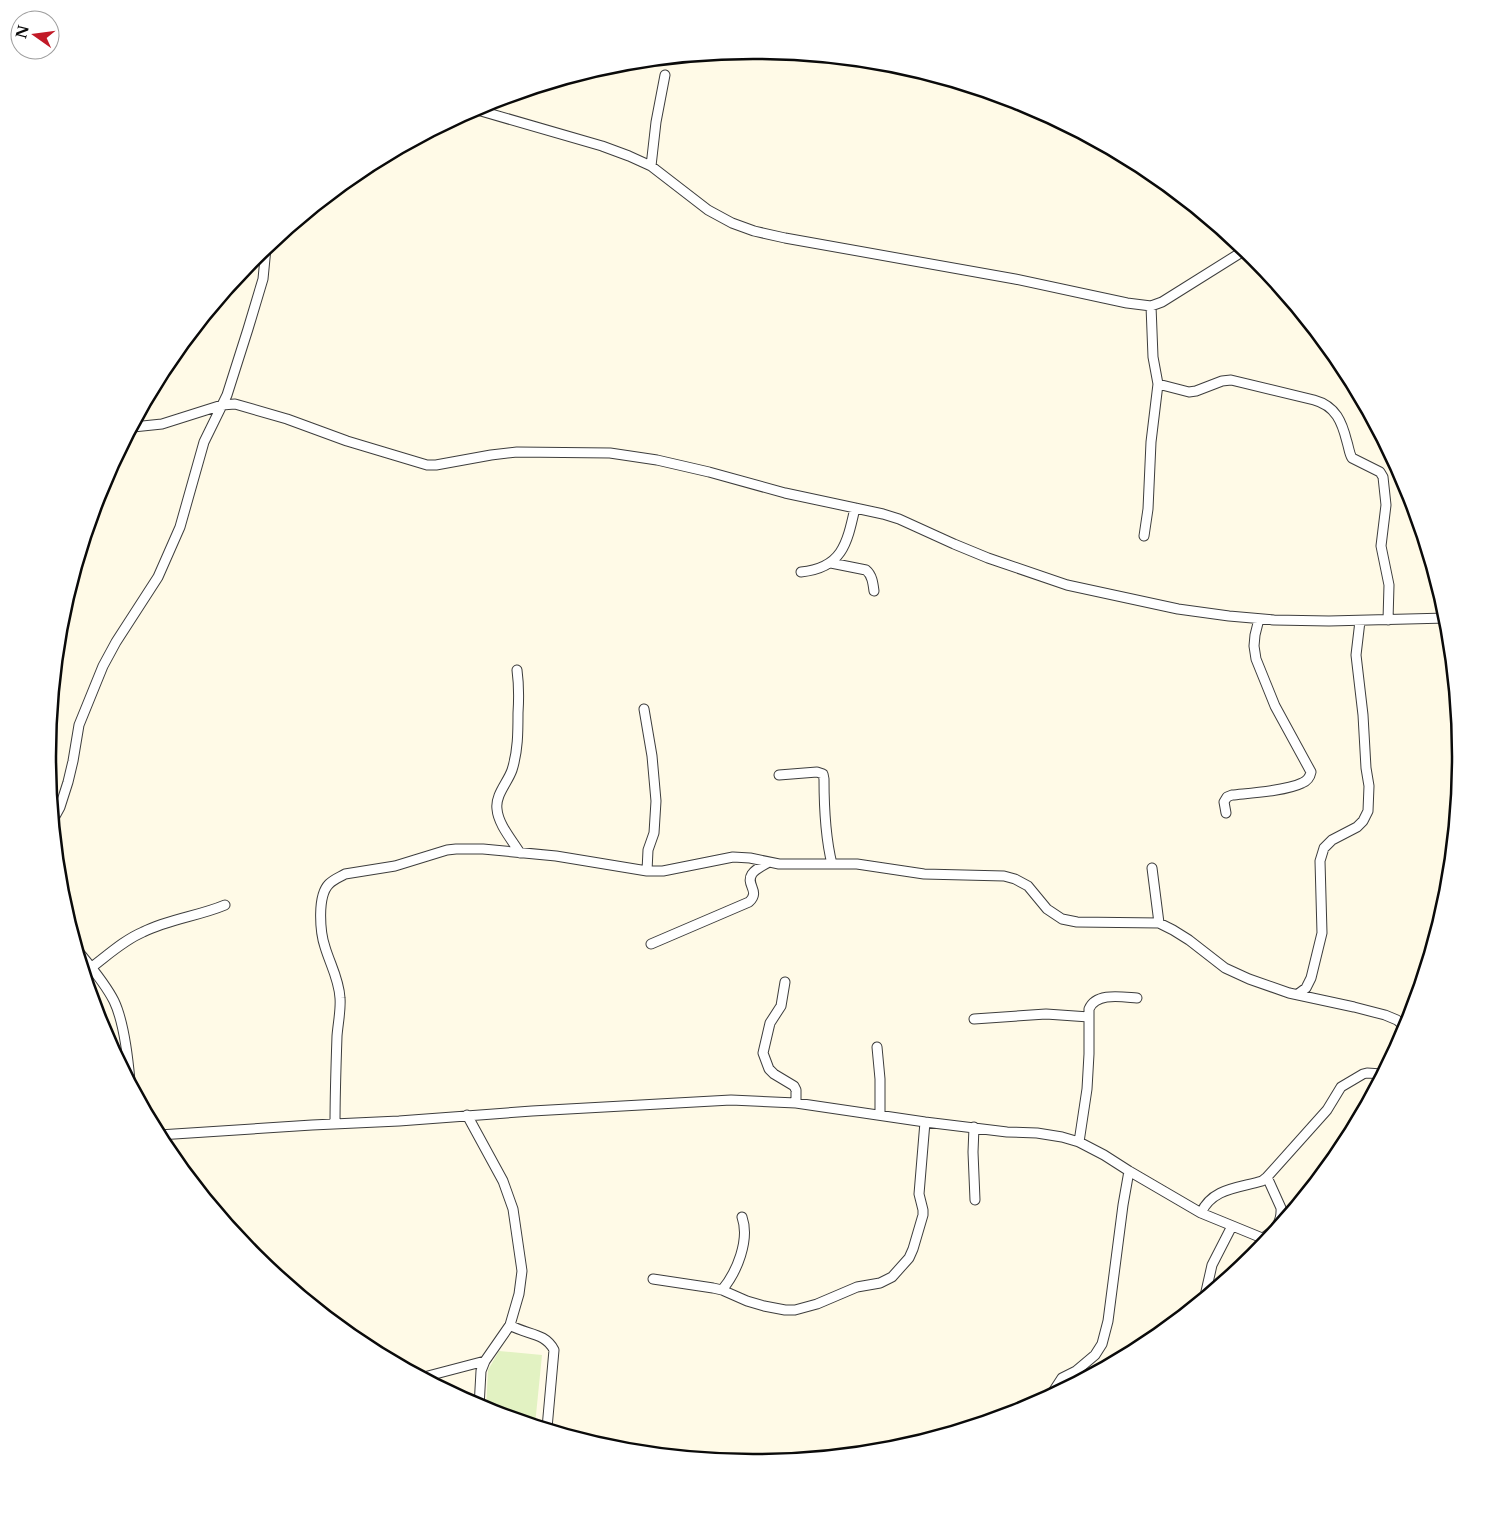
<svg xmlns="http://www.w3.org/2000/svg" width="1508" height="1513" font-family="'Libre Baskerville',serif">
<style>
.pitch{fill:#e2f2c2}
.lines{fill:none;stroke-linecap:round;stroke-linejoin:round}
.minor-casing{stroke:#3d3d3d;stroke-width:11}
.minor{stroke:#fff;stroke-width:9}
.rim{fill:none;stroke:#0a0a0a;stroke-width:2.5}
</style>
<rect width="100%" height="100%" fill="#fffae7"/>
<path class="pitch" d="M499 1351 542 1355 535 1425 486 1410 488 1370Z"/>
<g class="lines">
<defs>
<path id="minor" d="M474 109 602 146 629 156 651 166 708 210 732 223 754 231 785 238 1015 279 1127 303 1151 306 1162 302 1245 250
M651 166 656 122 665 75
M1158 384 1189 392 1196 391 1222 381 1231 380 1314 400C1336 406 1342 422 1347 442 1349 448 1349 453 1352 458L1380 472 1383 477 1386 505 1381 546 1389 585 1388 620
M133 427 162 424 222 405 235 404 287 419 347 441 427 465H436L491 455 517 452 610 453 657 460 709 472 785 493 883 514 899 519 954 544 988 558 1067 585 1178 609 1229 616 1274 620 1329 621 1447 618
M1144 536 1148 509 1151 442 1158 384 1153 357 1151 306
M831 563 866 570C872 575 873 583 874 591
M801 572C842 568 847 544 855 508
M517 670C519 685 519 698 518 713 518 732 518 751 512 770 508 782 495 795 497 809 498 824 512 840 520 853
M644 709 652 756 656 801 654 833 648 850 647 871
M779 775 817 772 823 774 824 779C824 808 825 836 832 864
M1226 813 1224 802 1227 797 1232 795C1250 793 1286 791 1302 783 1307 781 1310 777 1311 772L1275 706 1256 659 1254 646 1255 635 1259 619
M54 818 60 807 68 782 73 761 79 725 103 666 116 642 158 577 180 527 204 442 227 395 248 329 263 279 266 248
M1152 868 1159 923
M651 944 749 902C761 891 745 885 752 874 755 869 764 865 769 862
M78 951C91 967 105 983 114 1001 124 1022 128 1058 130 1081
M92 967C108 955 124 940 143 932 169 919 199 916 225 905
M785 982 781 1006 770 1023 763 1053 769 1069 774 1074 794 1086 796 1090V1103
M1298 994 1306 988 1311 978 1322 933 1320 861 1324 848 1332 840 1357 827 1363 821 1368 811 1369 786 1366 768 1363 715 1356 655 1360 621
M974 1019 1046 1014 1089 1017
M877 1047 880 1079V1115
M467 1115 503 1181 513 1209 522 1271 519 1294 510 1325 485 1361 481 1371 479 1407
M335 1124C335 1094 336 1065 337 1036 338 1023 341 1010 340 998 339 979 330 964 325 947 320 932 317 896 329 884 334 879 340 877 345 874L395 866 447 850 456 849H483L556 856 647 871H663L733 857 750 858 779 864H857L924 874 1004 876 1015 879 1028 886 1047 909 1062 919 1077 922 1159 923 1173 930 1189 940 1225 968 1249 979 1289 993 1354 1007 1385 1015 1397 1020 1406 1028
M974 1127 973 1152 975 1200
M159 1135 312 1125 399 1121 532 1111 731 1100 796 1103 925 1122 1007 1132 1037 1133 1062 1137 1079 1142 1104 1155 1129 1171 1201 1213 1267 1240
M1079 1142 1087 1089 1089 1054V1009C1096 992 1122 997 1137 998
M1201 1213C1212 1188 1239 1188 1262 1181L1267 1177 1327 1110 1341 1087 1363 1074 1367 1073 1382 1074
M1263 1238C1275 1230 1282 1223 1281 1208L1267 1177
M653 1279 713 1288 722 1290 747 1301 764 1306 785 1310H795L817 1304 857 1287 880 1283 892 1277 909 1258 913 1249 923 1215V1210L919 1194 925 1122
M722 1290C737 1272 750 1240 742 1217
M1205 1296 1212 1265 1232 1226
M510 1325C526 1335 545 1332 554 1350L547 1428
M424 1377 485 1361
M1051 1395 1062 1378 1076 1371 1095 1355 1102 1344 1108 1321 1123 1205 1129 1171"/>
</defs>
<use href="#minor" class="minor-casing"/>
<use href="#minor" class="minor"/>
</g>
<path d="M0 0H1508V1513H0ZM753 59H755A697 697 0 0 1 1452 756V757A697 697 0 0 1 755 1454H753A697 697 0 0 1 56 757V756A697 697 0 0 1 753 59Z" fill="#fff" fill-rule="evenodd"/>
<path class="rim" d="M753 59H755A697 697 0 0 1 1452 756V757A697 697 0 0 1 755 1454H753A697 697 0 0 1 56 757V756A697 697 0 0 1 753 59Z"/>
<g transform="translate(35 35) rotate(284)"><circle r="24" fill="#ffffff" stroke="#9d9d9d"/>
<path d="M0-4L9 19L0 12L-9 19Z" fill="#c21a27"/>
<text y="-8" font-size="14" font-weight="bold" text-anchor="middle" fill="#0a0a0a">N</text>
</g>
</svg>
